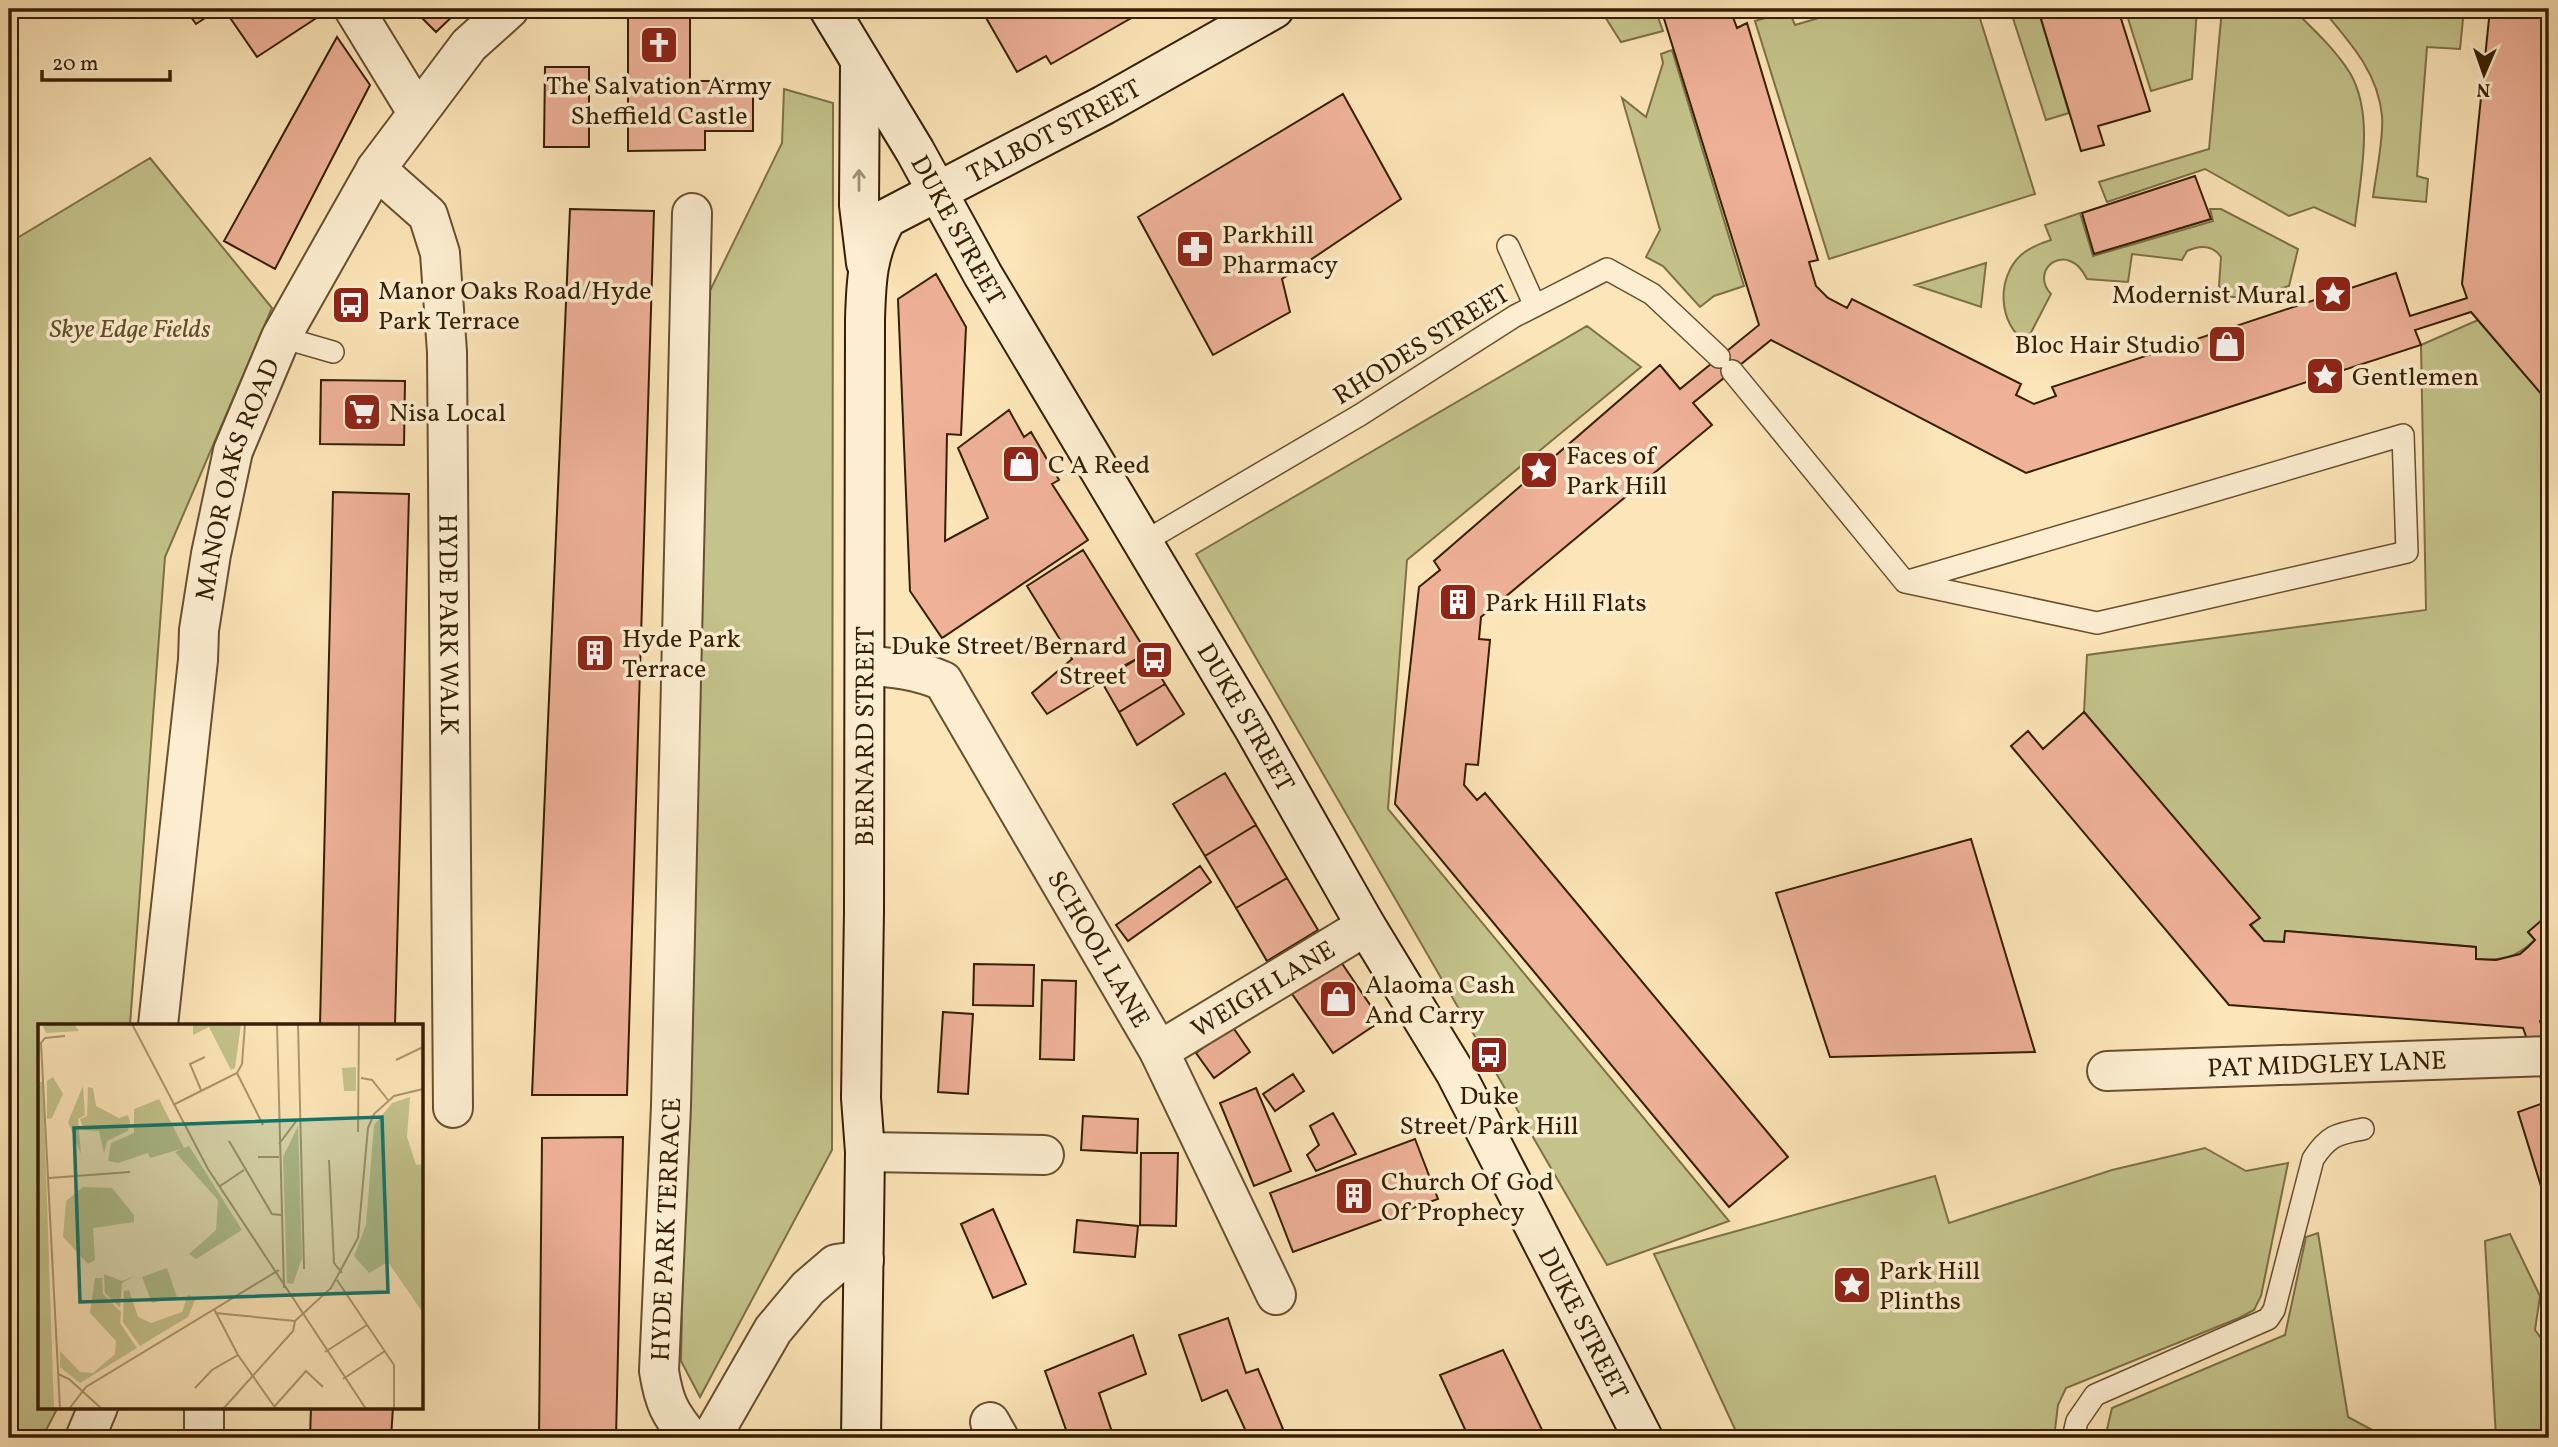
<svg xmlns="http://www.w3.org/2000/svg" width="2558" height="1447" font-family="Vollkorn,serif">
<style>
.green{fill:#c4c38b;stroke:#7d7146;stroke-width:2}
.building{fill:#efb198;stroke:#361f00;stroke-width:2}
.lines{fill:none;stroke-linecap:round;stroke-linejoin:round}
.service-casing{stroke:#68502e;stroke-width:24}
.minor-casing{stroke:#68502e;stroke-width:42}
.secondary-casing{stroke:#361f00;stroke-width:42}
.service{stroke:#fdeed1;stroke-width:21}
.minor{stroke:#fdeed1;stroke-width:38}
.secondary{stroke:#fdeed1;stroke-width:38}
.oneway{stroke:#a39173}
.labels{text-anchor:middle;stroke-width:7;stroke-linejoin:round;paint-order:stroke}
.poi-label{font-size:26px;fill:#361f00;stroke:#fdeed1;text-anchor:start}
.street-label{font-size:26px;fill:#361f00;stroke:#fdeed1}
.park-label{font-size:26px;font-style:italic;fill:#61502a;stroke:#fdeed1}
.inset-road{fill:none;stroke:#ad966e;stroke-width:2}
.view{fill:#0f766e;fill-opacity:0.15;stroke:#0f766e;stroke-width:3.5}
.inset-edge{fill:none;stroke:#361f00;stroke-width:3.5}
</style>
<rect width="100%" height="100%" fill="#fce5b8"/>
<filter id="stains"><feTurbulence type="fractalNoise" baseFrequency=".00286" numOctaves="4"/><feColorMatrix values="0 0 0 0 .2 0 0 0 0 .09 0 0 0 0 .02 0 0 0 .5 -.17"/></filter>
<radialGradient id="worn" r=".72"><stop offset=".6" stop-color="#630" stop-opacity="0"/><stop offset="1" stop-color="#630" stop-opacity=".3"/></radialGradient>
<path class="green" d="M1600 9H1655L1663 31 1621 42Z
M1849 9H1977L2035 194 1829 259 1755 21 1789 11 1795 25Z
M2010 9H2038L2069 113 2046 120Z
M2125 9H2197L2192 79 2151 91Z
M2222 9H2293C2313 29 2335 49 2350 73 2375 116 2360 178 2355 226L2314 207 2289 216 2205 169 2107 202 2099 182 2209 149Z
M2322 9H2464L2460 49 2427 47 2417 176 2428 179 2426 202 2373 197C2376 174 2384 137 2382 116 2378 72 2349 41 2322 9Z
M1672 50 1744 286 1714 296 1700 307 1663 266 1646 257 1660 230 1622 98 1646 117 1663 63 1661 54Z
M784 89 833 103 832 1150 700 1397 681 1361 703 305 782 143Z
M150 158 272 308 165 557 130 1025H40V1407H58L42 1438H9V243Z
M2210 209H2221L2298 249 2289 286 2246 297H2229L2219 286 2221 257C2213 245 2200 245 2187 251L2182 260 2132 254 2128 282 2087 279C2068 239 2028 269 2051 294L2026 342C1998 324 1996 278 2021 255 2029 248 2041 243 2051 240L2045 225 2080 213 2093 256 2213 221Z
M1986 263 1981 307 1915 285Z
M2478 320 2549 403V914L2528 932 2535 940C2515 958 2503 961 2476 959V947L2286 931 2284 942 2264 941 2251 925 2259 918 2084 712 2087 655 2426 610 2421 345Z
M1587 326 1641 367 1407 560 1388 809 1729 1221 1607 1265 1196 554Z
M2205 1148 2246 1171 2288 1163 2261 1296 2254 1310 2239 1318 2066 1388 2058 1405 2054 1438H1739L1654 1254 1935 1176 1949 1223 2112 1170Z
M2318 1233 2348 1417 2387 1438H2105L2112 1408 2285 1335 2306 1237Z
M2510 1234 2540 1296 2535 1330 2545 1343H2549V1438H2496L2485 1241Z"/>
<path class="building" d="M185 9H219L196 24Z
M224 9H321L324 13 257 57Z
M413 9H460L436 32Z
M628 9H690V81H753V131H705V150L628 151Z
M981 9H1147L1051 64 1046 56 1017 72Z
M1661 9H1730L1737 28 1747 23 1818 260 1809 262 1816 286 1828 298 1847 308 1852 299 2021 384 2016 395 2034 404 2056 396 2052 387 2396 273 2410 316 2467 298 2462 284 2490 9H2549V177L2543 245 2549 265V403L2471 312 2415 330 2421 345 2026 473 1771 340 1693 403 1712 425 1481 617 1479 639 1490 640 1478 765 1466 764 1464 785 1477 800 1485 793 1788 1157 1729 1207 1395 804 1419 587 1440 570 1434 561 1660 365 1680 389 1759 325Z
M2038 9H2118L2150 111 2098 126 2104 145 2081 151Z
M337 37 370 85 275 269 224 241Z
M545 67H589V147H544Z
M1343 94 1401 199 1282 279 1290 312 1213 355 1138 217Z
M2195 176 2211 219 2094 254 2082 213Z
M570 209 654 211 627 1095H532Z
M936 274 966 327 961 435 947 434 945 541 988 518 958 448 1009 410 1024 437 1031 432 1059 480 1052 484 1088 540 942 638 910 591 898 299Z
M321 380 405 381 404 445 320 444Z
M333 492 409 494 395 1025H320Z
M1083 550 1147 653 1047 714 1032 693 1072 659 1027 586Z
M1147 653 1165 684 1119 712 1100 679Z
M1165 684 1184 714 1137 745 1119 712Z
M2084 712 2260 918 2250 925 2264 941 2284 942 2285 931 2476 947V959L2496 960 2520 954 2528 947 2535 940 2528 932 2549 914V1013L2540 1021 2549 1048V1212L2518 1112 2549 1101 2523 1028 2229 1005 2011 746 2028 731 2043 749Z
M1225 773 1256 825 1205 856 1173 804Z
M1256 825 1287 878 1236 908 1205 856Z
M1971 839 2035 1052 1830 1057 1776 893Z
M1200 866 1211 882 1128 941 1116 925Z
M1287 878 1318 930 1267 961 1236 908Z
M1339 959 1381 1021 1333 1053 1290 991Z
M974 964 1034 965 1033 1006 973 1005Z
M1042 980 1076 981 1074 1060 1040 1059Z
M943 1012 973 1014 968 1094 938 1092Z
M1232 1026 1250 1052 1214 1078 1196 1053Z
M1293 1074 1304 1091 1275 1111 1263 1094Z
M1256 1088 1291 1171 1254 1186 1220 1103Z
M1333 1113 1356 1154 1316 1171 1307 1155 1319 1145 1310 1126Z
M1083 1116 1138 1119 1137 1153 1081 1150Z
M623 1137 616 1438H539L542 1138Z
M1415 1139 1438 1199 1293 1252 1270 1193Z
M1141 1153H1178L1176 1226 1140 1225Z
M993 1209 1026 1284 993 1298 961 1224Z
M1077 1220 1138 1226 1135 1257 1074 1252Z
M1228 1318 1246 1373 1258 1369 1283 1429 1260 1438H1249L1227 1390 1202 1401 1179 1335Z
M1133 1335 1146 1374 1099 1393 1114 1438H1069L1045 1371Z
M1503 1350 1546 1438H1469L1440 1375Z
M311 1407H393L391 1438H310Z"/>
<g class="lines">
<defs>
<path id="service" d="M1508 246 1535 306
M281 337 333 352
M1732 371 1905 582
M2403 435 2407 552 2097 623 1905 582Z
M1142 543 1360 415 1515 316 1607 269 1652 294 1719 357
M2073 1438 2077 1421 2095 1395 2268 1319 2274 1310 2313 1159C2328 1136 2336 1134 2363 1129"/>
<g id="minor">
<path d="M354 9 417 112"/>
<path id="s1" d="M376 169 428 215 440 253 447 352 453 1108"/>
<path id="s2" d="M865 666C894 667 917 670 943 681L1159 1051 1276 1295"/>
<path id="s3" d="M158 1025 198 660 199 630 211 554 233 451 281 337 376 169 469 45 509 9"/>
<path id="s4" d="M1159 1051 1366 926"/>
<path id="s5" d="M2107 1071 2549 1056"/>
<path d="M865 1152 1044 1155"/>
<path d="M204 1407V1438"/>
<path d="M990 1422 999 1438"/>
<path d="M85 1438 98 1407"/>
<path id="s6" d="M690 1438C669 1413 664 1402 659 1371L671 1106 692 213"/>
<path d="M711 1438 773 1330 808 1288 836 1264 864 1260"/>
</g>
<g id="secondary">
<path id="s7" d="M829 9 915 151 983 275 1253 727 1366 926 1455 1072 1643 1438"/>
<path d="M860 63 859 205 866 263"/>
<path id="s8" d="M861 1438 865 1152 861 1098 864 912 865 320C866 282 867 252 887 218L1104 105 1274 9"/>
</g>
</defs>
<use href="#service" class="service-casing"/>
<use href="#minor" class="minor-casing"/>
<use href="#secondary" class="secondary-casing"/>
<use href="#service" class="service"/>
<use href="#minor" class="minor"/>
<use href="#secondary" class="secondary"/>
</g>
<defs><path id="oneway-shaft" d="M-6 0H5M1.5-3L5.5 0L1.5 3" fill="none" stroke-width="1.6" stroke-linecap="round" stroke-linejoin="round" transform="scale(1.75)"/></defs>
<use class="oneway" href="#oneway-shaft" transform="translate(859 180) rotate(-90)"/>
<defs>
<symbol id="church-square" viewBox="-11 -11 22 22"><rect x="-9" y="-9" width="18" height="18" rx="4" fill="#8f2418" stroke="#fdeed1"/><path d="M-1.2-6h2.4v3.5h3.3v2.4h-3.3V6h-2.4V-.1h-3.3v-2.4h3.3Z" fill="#fff"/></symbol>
<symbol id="pharmacy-square" viewBox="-11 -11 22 22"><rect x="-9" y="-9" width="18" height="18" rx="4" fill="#8f2418" stroke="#fdeed1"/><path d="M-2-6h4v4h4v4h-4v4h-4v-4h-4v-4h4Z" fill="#fff"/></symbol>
<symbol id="sight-square" viewBox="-11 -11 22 22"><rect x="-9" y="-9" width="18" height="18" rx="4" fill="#8f2418" stroke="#fdeed1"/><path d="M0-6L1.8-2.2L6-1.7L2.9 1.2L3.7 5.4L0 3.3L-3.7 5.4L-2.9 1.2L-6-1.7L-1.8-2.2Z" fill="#fff"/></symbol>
<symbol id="bus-square" viewBox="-11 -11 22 22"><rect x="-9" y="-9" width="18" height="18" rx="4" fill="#8f2418" stroke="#fdeed1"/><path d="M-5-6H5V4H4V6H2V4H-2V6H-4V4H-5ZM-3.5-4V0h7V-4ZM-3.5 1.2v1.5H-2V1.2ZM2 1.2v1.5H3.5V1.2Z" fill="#fff"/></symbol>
<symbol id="shop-square" viewBox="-11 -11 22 22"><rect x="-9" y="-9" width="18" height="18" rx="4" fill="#8f2418" stroke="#fdeed1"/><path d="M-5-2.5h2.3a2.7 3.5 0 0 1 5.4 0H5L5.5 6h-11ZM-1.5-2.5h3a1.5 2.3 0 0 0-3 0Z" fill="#fff"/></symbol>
<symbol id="supermarket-square" viewBox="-11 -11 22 22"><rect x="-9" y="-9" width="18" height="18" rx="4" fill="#8f2418" stroke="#fdeed1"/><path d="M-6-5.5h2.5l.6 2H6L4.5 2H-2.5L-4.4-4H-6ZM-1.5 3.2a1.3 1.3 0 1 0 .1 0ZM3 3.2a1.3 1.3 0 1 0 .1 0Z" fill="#fff"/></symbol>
<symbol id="building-square" viewBox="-11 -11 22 22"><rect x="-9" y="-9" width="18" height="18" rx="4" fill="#8f2418" stroke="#fdeed1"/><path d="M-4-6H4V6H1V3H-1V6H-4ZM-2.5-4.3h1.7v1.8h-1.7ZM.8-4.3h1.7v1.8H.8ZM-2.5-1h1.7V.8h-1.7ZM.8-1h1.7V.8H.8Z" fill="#fff"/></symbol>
</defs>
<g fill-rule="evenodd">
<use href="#church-square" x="637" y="23" width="44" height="44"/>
<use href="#pharmacy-square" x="1173" y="227" width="44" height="44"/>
<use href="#sight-square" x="2311" y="272" width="44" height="44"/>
<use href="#bus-square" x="329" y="283" width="44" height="44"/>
<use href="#shop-square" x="2205" y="322" width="44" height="44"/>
<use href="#sight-square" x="2303" y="354" width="44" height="44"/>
<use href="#supermarket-square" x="340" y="390" width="44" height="44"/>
<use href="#shop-square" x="999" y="442" width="44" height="44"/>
<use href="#sight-square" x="1517" y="448" width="44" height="44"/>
<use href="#building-square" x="1436" y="580" width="44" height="44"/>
<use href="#building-square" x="573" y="631" width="44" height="44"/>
<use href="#bus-square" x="1132" y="638" width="44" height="44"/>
<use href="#shop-square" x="1316" y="977" width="44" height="44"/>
<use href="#bus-square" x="1467" y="1033" width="44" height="44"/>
<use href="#building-square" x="1332" y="1174" width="44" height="44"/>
<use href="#sight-square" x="1830" y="1263" width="44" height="44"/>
</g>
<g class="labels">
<g class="poi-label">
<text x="659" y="94" text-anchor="middle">The Salvation Army<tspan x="659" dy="30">Sheffield Castle</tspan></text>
<text x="1222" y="243">Parkhill<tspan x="1222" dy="30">Pharmacy</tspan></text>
<text x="378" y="299">Manor Oaks Road/Hyde<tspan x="378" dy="30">Park Terrace</tspan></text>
<text x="2306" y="303" text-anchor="end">Modernist Mural</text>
<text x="2200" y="353" text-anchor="end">Bloc Hair Studio</text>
<text x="2352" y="385">Gentlemen</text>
<text x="389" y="421">Nisa Local</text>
<text x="1566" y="464">Faces of<tspan x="1566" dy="30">Park Hill</tspan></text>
<text x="1048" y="473">C A Reed</text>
<text x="1485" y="611">Park Hill Flats</text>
<text x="622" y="647">Hyde Park<tspan x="622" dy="30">Terrace</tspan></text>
<text x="1127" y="654" text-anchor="end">Duke Street/Bernard<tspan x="1127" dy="30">Street</tspan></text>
<text x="1365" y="993">Alaoma Cash<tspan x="1365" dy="30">And Carry</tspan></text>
<text x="1489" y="1104" text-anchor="middle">Duke<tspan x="1489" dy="30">Street/Park Hill</tspan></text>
<text x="1381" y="1190">Church Of God<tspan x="1381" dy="30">Of Prophecy</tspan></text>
<text x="1879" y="1279">Park Hill<tspan x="1879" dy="30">Plinths</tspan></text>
</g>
<g class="street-label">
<text dy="9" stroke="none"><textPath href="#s8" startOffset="1412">TALBOT STREET</textPath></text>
<text dy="9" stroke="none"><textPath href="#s7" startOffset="256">DUKE STREET</textPath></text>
<text transform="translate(1421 344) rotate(-32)" y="9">RHODES STREET</text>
<text dy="9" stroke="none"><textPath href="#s3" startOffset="553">MANOR OAKS ROAD</textPath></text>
<text dy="9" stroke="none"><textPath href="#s1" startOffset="481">HYDE PARK WALK</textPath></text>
<text dy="9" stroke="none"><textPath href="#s7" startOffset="822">DUKE STREET</textPath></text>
<text dy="9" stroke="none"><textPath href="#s8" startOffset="702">BERNARD STREET</textPath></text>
<text dy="9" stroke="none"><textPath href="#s2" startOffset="390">SCHOOL LANE</textPath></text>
<text dy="9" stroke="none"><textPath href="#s4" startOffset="121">WEIGH LANE</textPath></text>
<text dy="9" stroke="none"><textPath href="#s5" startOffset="220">PAT MIDGLEY LANE</textPath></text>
<text dy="9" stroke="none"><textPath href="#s6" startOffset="217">HYDE PARK TERRACE</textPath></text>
<text dy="9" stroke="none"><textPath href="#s7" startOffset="1516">DUKE STREET</textPath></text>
</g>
<g class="park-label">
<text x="130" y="337">Skye Edge Fields</text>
</g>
</g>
<g transform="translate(38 1024)">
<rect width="385" height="385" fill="#fce5b8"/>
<path d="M4 0H36L41 7 8 9ZM155 0H203L197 44 193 46 171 3 155 11ZM318 43V67H306L304 44ZM15 53 25 70 14 94 9 95V57ZM0 58H5L16 385H0ZM45 62 47 91 40 95 43 130 30 98ZM50 63 55 64 58 82 81 94 90 91 92 97 90 107 69 117 66 129 61 107 46 106 42 95 49 92ZM372 73 369 113 378 141 385 140V289L350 238 331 249 316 232 328 201 336 101 354 79ZM121 75 146 124 151 122 204 206 158 235 151 230 178 206 180 176 137 128 143 125 112 134 110 129 80 139 70 137 73 119 96 109V85ZM260 102 264 234 255 260 249 259 245 133ZM45 163 74 164 96 191V198L55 204 57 236 50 240 25 213 28 177ZM129 244 139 273 114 279 104 253ZM66 250 84 257 96 252 84 259 82 284 67 269ZM57 254H64L65 270 83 288 82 299 99 324 42 359 22 343V327L42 348 55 349 77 330 78 317 52 289ZM91 266 100 293 113 299 144 288 150 271 158 274 150 293 102 322 85 298 86 267Z" fill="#c4c38b"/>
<path class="inset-road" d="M94 0 170 145 328 385M239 0 246 264M260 0 266 245M358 36 385 23M199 49 225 101M323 54 334 56 350 76M163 66 152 40 167 33M135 81 199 49 204 40 207 0M320 108 321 0M191 117 234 190 243 191M241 120 259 96M220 133H241M291 136 296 239 304 249M11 154 92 148M182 162 206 146M299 256 356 341V385M176 285 200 331 238 385M177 289 257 297 293 264 320 214 330 104 336 90 356 72 385 65M287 328 329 301M20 350 31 355 64 385M305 355 347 327M157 364 174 346 200 331M236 383 268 347 285 363M22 385 3 19 7 14 27 12M31 385 48 363 241 246M185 385 255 307 257 297"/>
<path class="view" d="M344 93 350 268 42 278 36 104Z"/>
<rect width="385" height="385" class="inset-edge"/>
</g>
<rect width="2558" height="1447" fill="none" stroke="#fce5b8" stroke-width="35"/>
<rect x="10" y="10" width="2537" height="1426" fill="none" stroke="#361f00" stroke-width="3.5"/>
<rect x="18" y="18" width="2523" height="1412" fill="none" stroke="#361f00" stroke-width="2"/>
<g transform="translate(2484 74) rotate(182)" stroke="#fdeed1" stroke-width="5" paint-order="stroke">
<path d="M0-5L12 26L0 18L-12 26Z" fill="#361f00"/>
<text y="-10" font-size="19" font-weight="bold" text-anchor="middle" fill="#361f00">N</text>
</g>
<path d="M42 70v10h128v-10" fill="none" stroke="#361f00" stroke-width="3.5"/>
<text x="52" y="70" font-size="21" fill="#361f00" stroke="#fdeed1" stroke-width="5" paint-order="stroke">20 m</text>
<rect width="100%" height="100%" filter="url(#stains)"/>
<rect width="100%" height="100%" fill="url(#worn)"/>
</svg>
